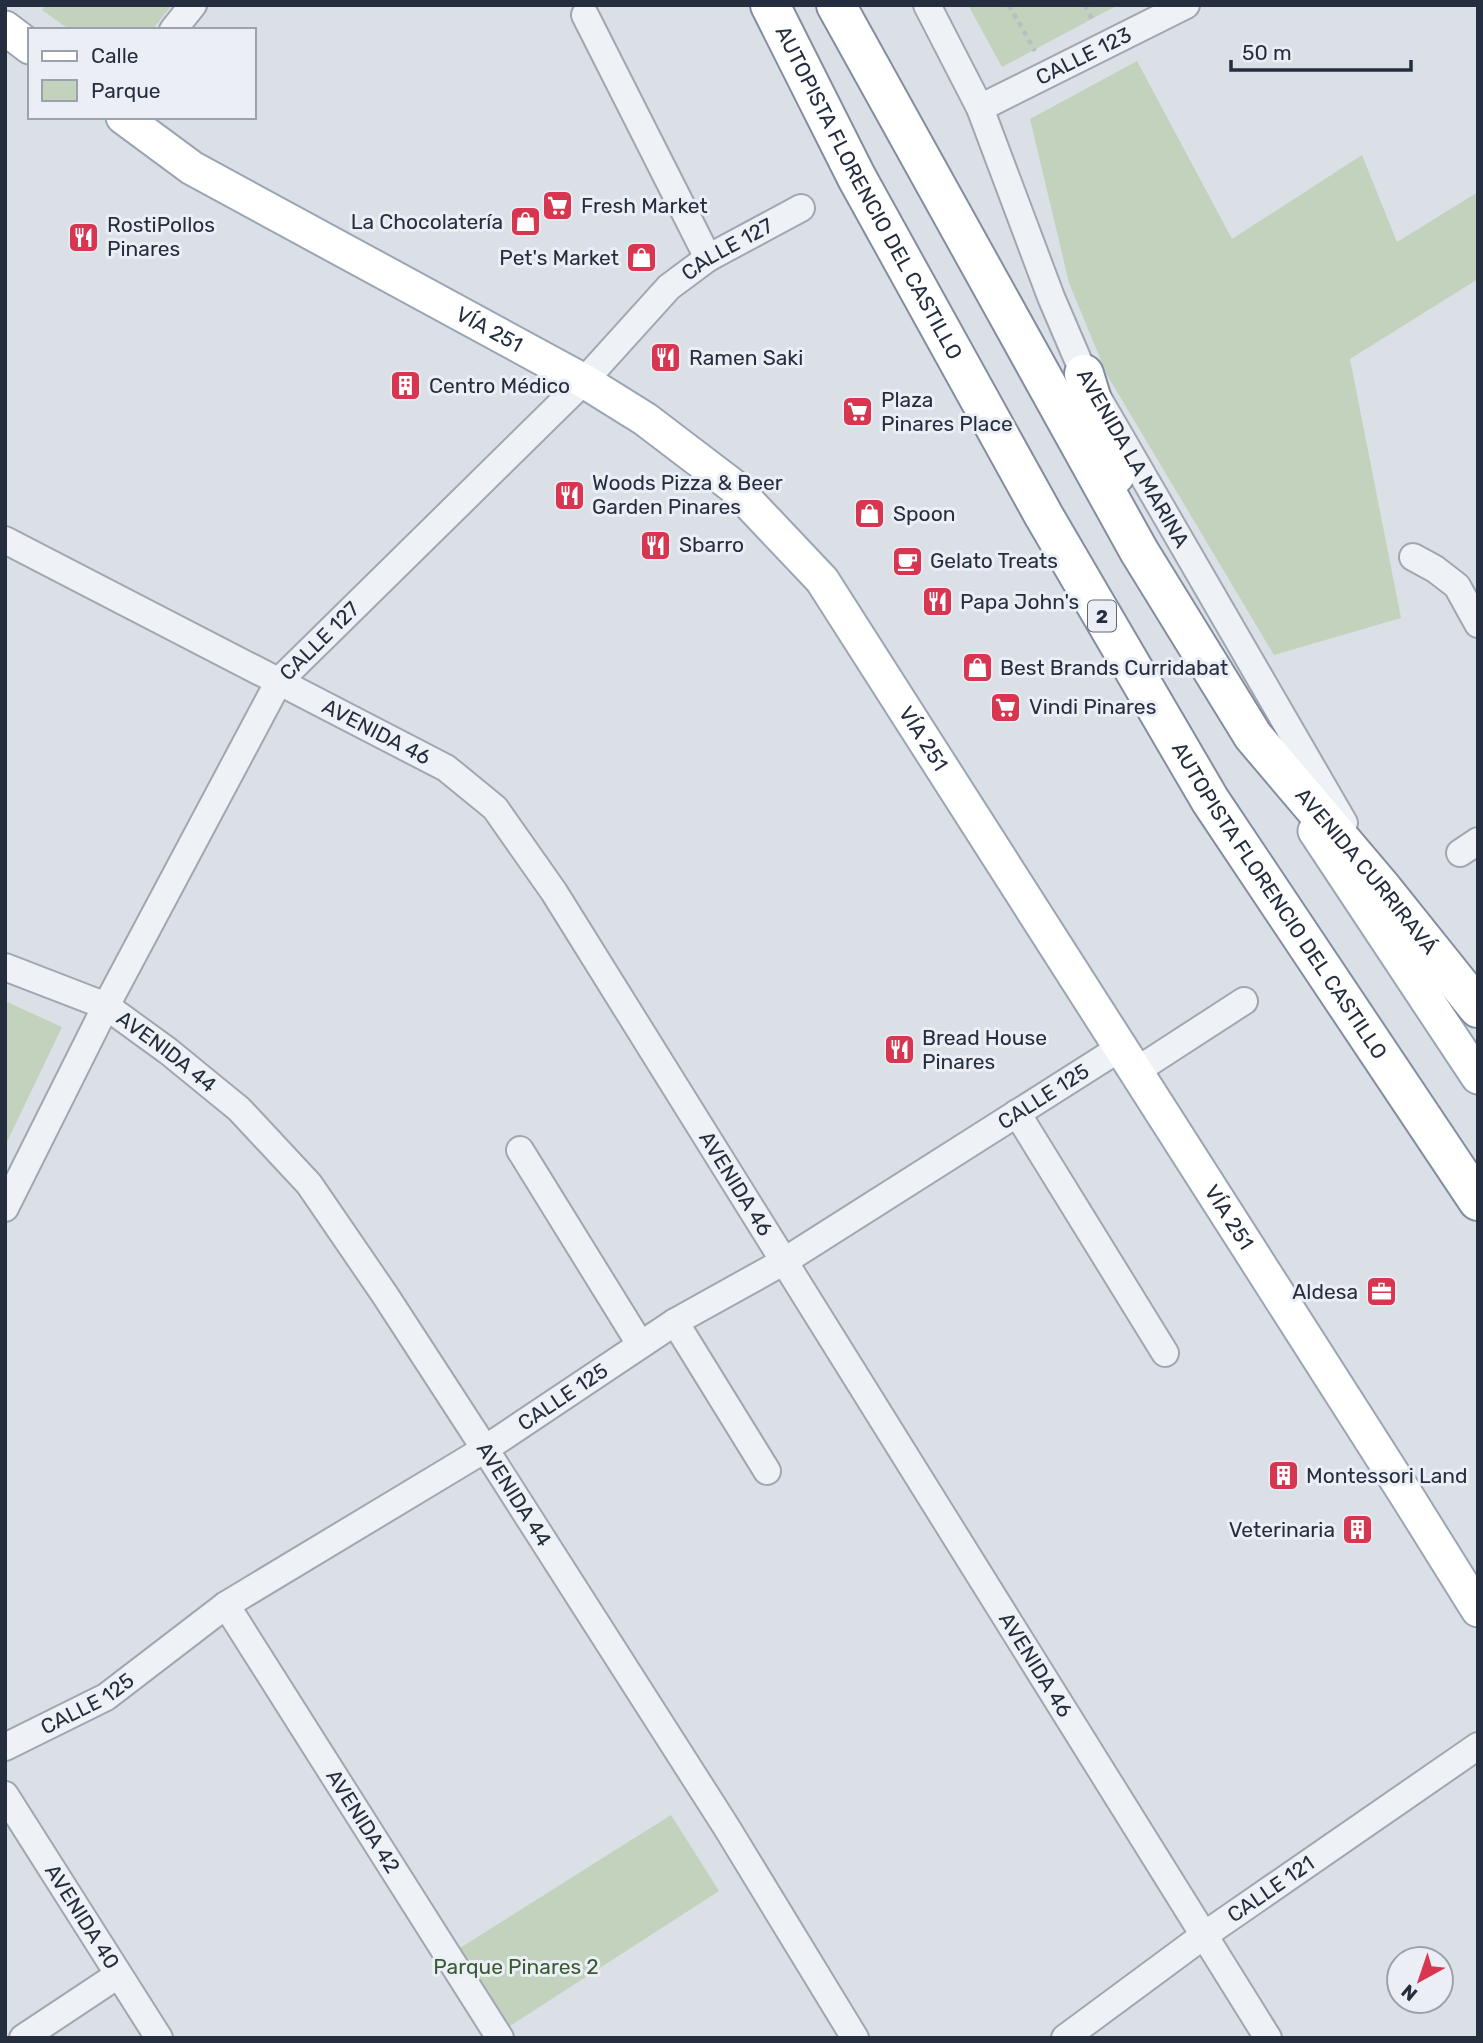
<svg xmlns="http://www.w3.org/2000/svg" width="1483" height="2043" font-family="Rubik,sans-serif">
<style>
.green{fill:#c2d2bc}
.lines{fill:none;stroke-linecap:round;stroke-linejoin:round}
.minor-casing{stroke:#a0a7b1;stroke-width:30}
.major-casing{stroke:#9aa5b4;stroke-width:37}
.highway-casing{stroke:#828e9f;stroke-width:42}
.path{stroke:#b9bec5;stroke-width:4.5;stroke-dasharray:5 5;stroke-linecap:butt}
.minor{stroke:#eef1f5;stroke-width:26}
.major{stroke:#fff;stroke-width:33}
.highway{stroke:#fff;stroke-width:38}
.labels{text-anchor:middle;stroke-width:6;stroke-linejoin:round;paint-order:stroke}
.shield{fill:#ebeff5;stroke:#606875;stroke-width:2}
.shield-label{font-size:19px;font-weight:bold;fill:#242e3e}
.street-label{font-size:21px;fill:#242e3e;stroke:#ebeff5}
.poi-label{font-size:21px;fill:#242e3e;stroke:#ebeff5;text-anchor:start}
.park-label{font-size:21px;fill:#3a5b31;stroke:#ebeff5}
</style>
<rect width="100%" height="100%" fill="#dbe0e7"/>
<path class="green" d="M46 5H172L152 30H70L42 10Z
M968 5H1118L1002 67Z
M1137 61 1232 239 1362 155 1397 242 1478 192V279L1350 359 1401 618 1274 655 1107 375 1069 283 1030 119Z
M5 1001 62 1027 5 1146Z
M671 1815 719 1891 499 2033 449 1955Z"/>
<g class="lines">
<defs>
<g id="minor">
<path id="s1" d="M927 5 980 108 1051 297 1084 374 1344 823"/>
<path d="M585 15 708 258"/>
<path d="M173 30 193 5"/>
<path id="s2" d="M980 108 1186 5"/>
<path id="s3" d="M5 540 446 768 495 808 554 892 1268 2038"/>
<path d="M1413 557 1435 569 1457 586 1478 624"/>
<path d="M1460 853 1478 841"/>
<path id="s4" d="M5 967 106 1006 168 1051 239 1109 309 1184 385 1295 485 1449 727 1828 855 2038"/>
<path d="M1136 1071 1244 1001"/>
<path d="M1017 1113 1165 1353"/>
<path d="M520 1150 640 1344"/>
<path id="s5" d="M5 1208 106 1006 279 681 584 381 669 287 708 258 801 208"/>
<path d="M675 1322 767 1471"/>
<path id="s6" d="M226 1605 500 2038"/>
<path id="s7" d="M5 1747 106 1697 226 1605 485 1449 675 1322 783 1262 1120 1048"/>
<path id="s8" d="M5 1795 159 2038"/>
<path d="M23 2038 118 1975"/>
<path id="s9" d="M1065 2038 1203 1936 1478 1746"/>
</g>
<g id="major">
<path d="M5 28 30 47"/>
<path id="s10" d="M123 117 192 168 584 381 645 419 733 486 822 580 1405 1493 1478 1610"/>
<path d="M1315 831 1478 1077"/>
</g>
<g id="highway">
<path id="s11" d="M770 5 857 178 1044 516 1210 800 1478 1201"/>
<path id="s12" d="M836 5 1139 551 1253 736 1382 888 1478 1008"/>
<path d="M1084 374 1115 475"/>
</g>
</defs>
<use href="#minor" class="minor-casing"/>
<use href="#major" class="major-casing"/>
<use href="#highway" class="highway-casing"/>
<path class="path" d="M1009 5 1035 51
M1085 5 1092 19"/>
<use href="#minor" class="minor"/>
<use href="#major" class="major"/>
<use href="#highway" class="highway"/>
</g>
<defs>
<symbol id="supermarket-square" viewBox="-11 -11 22 22"><rect x="-9" y="-9" width="18" height="18" rx="4" fill="#d83551" stroke="#ebeff5"/><path d="M-6-5.5h2.5l.6 2H6L4.5 2H-2.5L-4.4-4H-6ZM-1.5 3.2a1.3 1.3 0 1 0 .1 0ZM3 3.2a1.3 1.3 0 1 0 .1 0Z" fill="#fff"/></symbol>
<symbol id="shop-square" viewBox="-11 -11 22 22"><rect x="-9" y="-9" width="18" height="18" rx="4" fill="#d83551" stroke="#ebeff5"/><path d="M-5-2.5h2.3a2.7 3.5 0 0 1 5.4 0H5L5.5 6h-11ZM-1.5-2.5h3a1.5 2.3 0 0 0-3 0Z" fill="#fff"/></symbol>
<symbol id="restaurant-square" viewBox="-11 -11 22 22"><rect x="-9" y="-9" width="18" height="18" rx="4" fill="#d83551" stroke="#ebeff5"/><path d="M-5-6h1v4h1v-4h1v4h1v-4h1v5L-1.5 .5V6h-2V.5L-5-1ZM5-6V6H3V1.5H1.5Q1.5-4 5-6Z" fill="#fff"/></symbol>
<symbol id="building-square" viewBox="-11 -11 22 22"><rect x="-9" y="-9" width="18" height="18" rx="4" fill="#d83551" stroke="#ebeff5"/><path d="M-4-6H4V6H1V3H-1V6H-4ZM-2.5-4.3h1.7v1.8h-1.7ZM.8-4.3h1.7v1.8H.8ZM-2.5-1h1.7V.8h-1.7ZM.8-1h1.7V.8H.8Z" fill="#fff"/></symbol>
<symbol id="cafe-square" viewBox="-11 -11 22 22"><rect x="-9" y="-9" width="18" height="18" rx="4" fill="#d83551" stroke="#ebeff5"/><path d="M-5.5-4.5H6V0H3Q3 3.5 0 3.5H-2.5Q-5.5 3.5-5.5 0ZM3-3.2v2h1.7v-2ZM-6 4.5H4V6H-6Z" fill="#fff"/></symbol>
<symbol id="office-square" viewBox="-11 -11 22 22"><rect x="-9" y="-9" width="18" height="18" rx="4" fill="#d83551" stroke="#ebeff5"/><path d="M-6-3h4V-5.5h4V-3h4V5H-6ZM-1-4.5V-3h2v-1.5ZM-6 0V1H6V0Z" fill="#fff"/></symbol>
</defs>
<g fill-rule="evenodd">
<use href="#supermarket-square" x="540" y="188" width="35" height="35"/>
<use href="#shop-square" x="508" y="204" width="35" height="35"/>
<use href="#restaurant-square" x="66" y="220" width="35" height="35"/>
<use href="#shop-square" x="624" y="240" width="35" height="35"/>
<use href="#restaurant-square" x="648" y="340" width="35" height="35"/>
<use href="#building-square" x="388" y="368" width="35" height="35"/>
<use href="#supermarket-square" x="840" y="394" width="35" height="35"/>
<use href="#restaurant-square" x="552" y="478" width="35" height="35"/>
<use href="#shop-square" x="852" y="496" width="35" height="35"/>
<use href="#restaurant-square" x="638" y="528" width="35" height="35"/>
<use href="#cafe-square" x="890" y="544" width="35" height="35"/>
<use href="#restaurant-square" x="920" y="584" width="35" height="35"/>
<use href="#shop-square" x="960" y="650" width="35" height="35"/>
<use href="#supermarket-square" x="988" y="690" width="35" height="35"/>
<use href="#restaurant-square" x="882" y="1032" width="35" height="35"/>
<use href="#office-square" x="1364" y="1274" width="35" height="35"/>
<use href="#building-square" x="1266" y="1458" width="35" height="35"/>
<use href="#building-square" x="1340" y="1512" width="35" height="35"/>
</g>
<g class="labels">
<rect class="shield" x="1088" y="600.5" width="28" height="31" rx="5"/>
<g class="shield-label">
<text x="1102" y="623">2</text>
</g>
<g class="street-label">
<text dy="7" stroke="none"><textPath href="#s2" startOffset="116">CALLE 123</textPath></text>
<text dy="7" stroke="none"><textPath href="#s11" startOffset="212">AUTOPISTA FLORENCIO DEL CASTILLO</textPath></text>
<text dy="7" stroke="none"><textPath href="#s5" startOffset="1218">CALLE 127</textPath></text>
<text dy="7" stroke="none"><textPath href="#s10" startOffset="424">VÍA 251</textPath></text>
<text dy="7" stroke="none"><textPath href="#s1" startOffset="499">AVENIDA LA MARINA</textPath></text>
<text dy="7" stroke="none"><textPath href="#s5" startOffset="651">CALLE 127</textPath></text>
<text dy="7" stroke="none"><textPath href="#s3" startOffset="418">AVENIDA 46</textPath></text>
<text dy="7" stroke="none"><textPath href="#s10" startOffset="1032">VÍA 251</textPath></text>
<text dy="7" stroke="none"><textPath href="#s12" startOffset="1018">AVENIDA CURRIRAVÁ</textPath></text>
<text dy="7" stroke="none"><textPath href="#s11" startOffset="1031">AUTOPISTA FLORENCIO DEL CASTILLO</textPath></text>
<text dy="7" stroke="none"><textPath href="#s4" startOffset="184">AVENIDA 44</textPath></text>
<text dy="7" stroke="none"><textPath href="#s7" startOffset="1227">CALLE 125</textPath></text>
<text dy="7" stroke="none"><textPath href="#s3" startOffset="1006">AVENIDA 46</textPath></text>
<text dy="7" stroke="none"><textPath href="#s10" startOffset="1600">VÍA 251</textPath></text>
<text dy="7" stroke="none"><textPath href="#s7" startOffset="660">CALLE 125</textPath></text>
<text dy="7" stroke="none"><textPath href="#s4" startOffset="751">AVENIDA 44</textPath></text>
<text dy="7" stroke="none"><textPath href="#s3" startOffset="1573">AVENIDA 46</textPath></text>
<text dy="7" stroke="none"><textPath href="#s7" startOffset="93">CALLE 125</textPath></text>
<text dy="7" stroke="none"><textPath href="#s6" startOffset="256">AVENIDA 42</textPath></text>
<text dy="7" stroke="none"><textPath href="#s9" startOffset="254">CALLE 121</textPath></text>
<text dy="7" stroke="none"><textPath href="#s8" startOffset="144">AVENIDA 40</textPath></text>
</g>
<g class="poi-label">
<text x="581" y="213">Fresh Market</text>
<text x="503" y="229" text-anchor="end">La Chocolatería</text>
<text x="107" y="232">RostiPollos<tspan x="107" dy="24">Pinares</tspan></text>
<text x="619" y="265" text-anchor="end">Pet's Market</text>
<text x="689" y="365">Ramen Saki</text>
<text x="429" y="393">Centro Médico</text>
<text x="881" y="407">Plaza<tspan x="881" dy="24">Pinares Place</tspan></text>
<text x="592" y="490">Woods Pizza &amp; Beer<tspan x="592" dy="24">Garden Pinares</tspan></text>
<text x="893" y="521">Spoon</text>
<text x="679" y="552">Sbarro</text>
<text x="930" y="568">Gelato Treats</text>
<text x="960" y="609">Papa John's</text>
<text x="1000" y="675">Best Brands Curridabat</text>
<text x="1029" y="714">Vindi Pinares</text>
<text x="922" y="1045">Bread House<tspan x="922" dy="24">Pinares</tspan></text>
<text x="1358" y="1299" text-anchor="end">Aldesa</text>
<text x="1306" y="1483">Montessori Land</text>
<text x="1335" y="1537" text-anchor="end">Veterinaria</text>
</g>
<g class="park-label">
<text x="516" y="1974">Parque Pinares 2</text>
</g>
</g>
<rect width="1483" height="2043" fill="none" stroke="#242e3e" stroke-width="14"/>
<rect x="28" y="28" width="228" height="91" fill="#ebeff5" stroke="#9ba2ac" stroke-width="2"/>
<rect x="42" y="51" width="35" height="10" fill="#ffffff" stroke="#9ba2ac" stroke-width="2"/>
<text x="91" y="63" font-size="21" fill="#242e3e">Calle</text>
<rect x="42" y="80" width="35" height="21" fill="#c2d2bc" stroke="#9ba2ac" stroke-width="2"/>
<text x="91" y="98" font-size="21" fill="#242e3e">Parque</text>
<g transform="translate(1420 1980) rotate(220)"><circle r="33" fill="#ebeff5" stroke="#9ba2ac" stroke-width="2"/>
<path d="M0-5L12 26L0 18L-12 26Z" fill="#d83551"/>
<text y="-10" font-size="19" font-weight="bold" text-anchor="middle" fill="#242e3e">N</text>
</g>
<path d="M1231 60v10h180v-10" fill="none" stroke="#242e3e" stroke-width="3.5"/>
<text x="1242" y="60" font-size="21" fill="#242e3e" stroke="#ebeff5" stroke-width="5" paint-order="stroke">50 m</text>
</svg>
